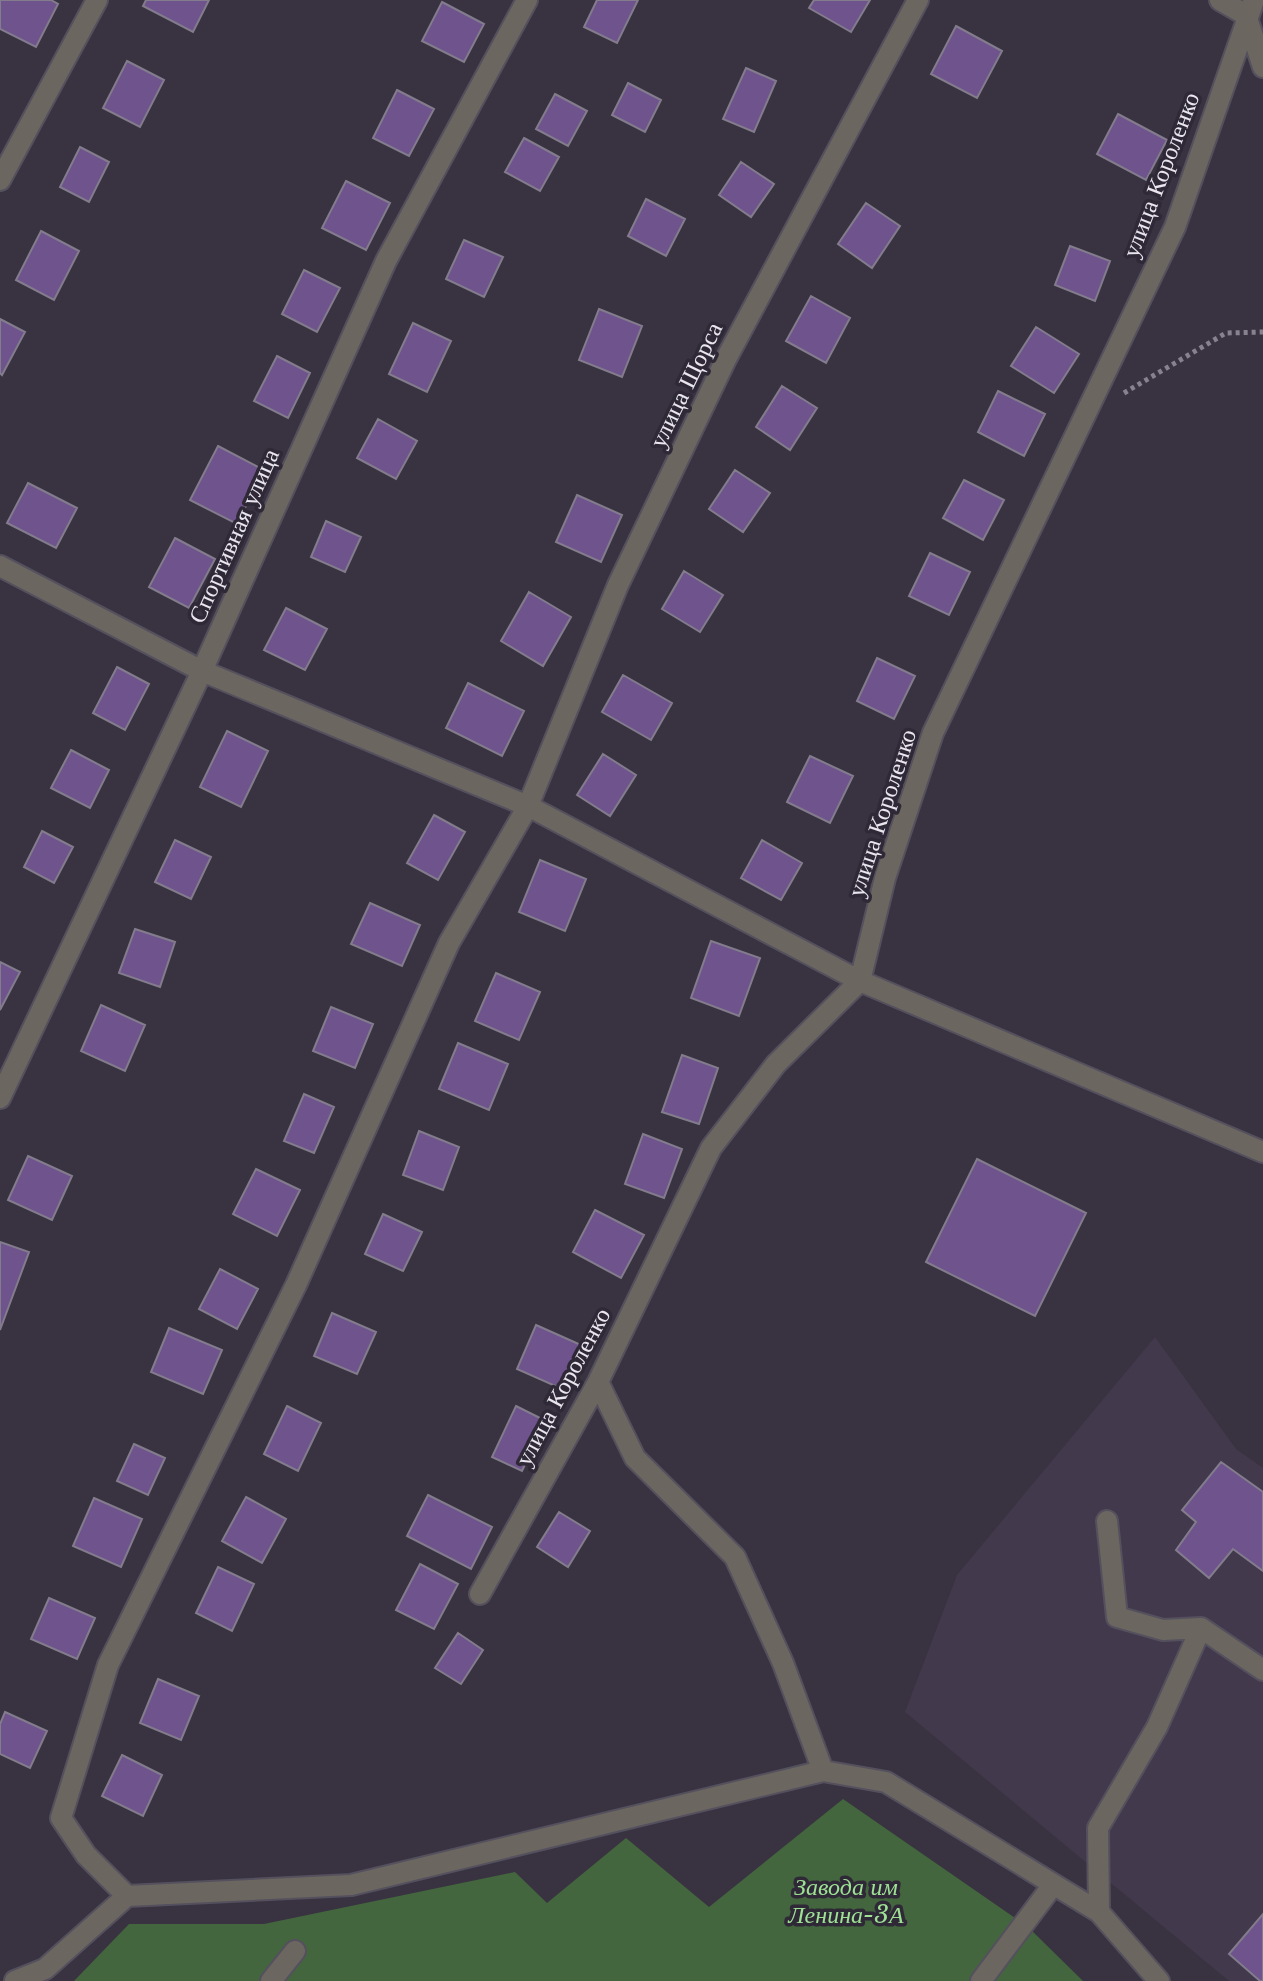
<svg xmlns="http://www.w3.org/2000/svg" width="1263" height="1981" font-family="'Libre Baskerville',serif">
<style>
.built{fill:#42394d}
.green{fill:#43663e}
.building{fill:#6e538d;stroke:#827c8c;stroke-width:2}
.lines{fill:none;stroke-linecap:round;stroke-linejoin:round}
.minor-casing{stroke:#55505d;stroke-width:24}
.path{stroke:#87828e;stroke-width:5;stroke-dasharray:4 4;stroke-linecap:butt}
.minor{stroke:#6b6760;stroke-width:20}
.labels{text-anchor:middle;stroke-width:7;stroke-linejoin:round;paint-order:stroke}
.street-label{font-size:24px;fill:#e9e6ef;stroke:#2f2937}
.park-label{font-size:24px;font-style:italic;fill:#9ee194;stroke:#2f2937}
</style>
<rect width="100%" height="100%" fill="#393341"/>
<path class="built" d="M1155 1337 1236 1449 1263 1468V1981H1229L905 1712 957 1575Z"/>
<path class="green" d="M843 1799 1028 1927 1083 1981H74L129 1924H264L515 1872 547 1903 626 1838 709 1907Z"/>
<path class="building" d="M51 0 58 4 36 47 0 29V0Z
M146 0H209L193 32 143 6Z
M597 0H638L617 43 584 27Z
M814 0H870L851 32 809 8Z
M442 2 484 24 464 62 422 41Z
M956 26 1002 51 977 98 931 74Z
M127 61 164 80 140 127 103 108Z
M746 68 776 81 754 132 723 119Z
M628 83 661 100 645 132 612 115Z
M397 90 434 109 409 156 373 138Z
M555 94 587 111 568 146 536 129Z
M1118 114 1167 140 1146 180 1097 154Z
M524 138 559 157 540 191 505 172Z
M80 147 109 162 89 202 60 187Z
M741 162 774 184 751 217 719 195Z
M346 181 390 203 366 250 322 228Z
M646 199 685 219 666 256 628 236Z
M866 203 900 226 872 268 838 244Z
M41 231 79 251 54 300 16 280Z
M464 240 503 257 484 297 446 279Z
M1070 246 1110 261 1095 301 1055 285Z
M304 270 340 288 317 332 282 314Z
M811 296 850 318 826 363 786 341Z
M599 309 642 326 622 377 579 360Z
M0 319 25 332 2 375 0 373Z
M413 323 451 341 427 392 389 374Z
M1036 327 1079 354 1054 393 1011 366Z
M277 356 310 373 288 418 254 401Z
M782 386 817 408 790 450 756 427Z
M998 391 1045 414 1024 456 978 432Z
M378 419 417 441 396 479 357 458Z
M218 446 264 470 237 524 190 500Z
M735 470 770 493 743 532 709 509Z
M964 480 1004 500 983 540 943 518Z
M28 483 77 508 56 548 7 523Z
M577 495 622 515 601 562 556 542Z
M326 521 361 537 345 572 311 557Z
M175 538 215 559 189 608 149 587Z
M930 553 970 572 949 615 909 596Z
M684 571 723 595 700 632 662 609Z
M529 592 571 617 543 666 501 641Z
M286 608 327 629 305 670 264 650Z
M877 658 915 676 894 719 857 701Z
M117 667 149 684 125 730 93 713Z
M623 675 672 703 651 740 602 712Z
M468 683 524 711 502 756 446 728Z
M227 731 268 751 241 807 200 787Z
M71 750 109 770 90 808 51 788Z
M603 754 636 775 610 816 577 795Z
M810 756 853 776 830 823 787 802Z
M434 815 465 832 438 880 407 863Z
M42 831 73 847 54 883 24 867Z
M175 840 211 857 191 899 155 882Z
M762 840 802 863 781 900 741 878Z
M540 860 586 879 565 931 519 912Z
M370 903 420 925 402 966 351 944Z
M135 929 175 942 160 987 119 973Z
M711 941 760 958 739 1016 691 998Z
M0 962 20 972 0 1010Z
M496 973 540 992 519 1040 475 1021Z
M101 1005 145 1025 125 1071 81 1051Z
M331 1007 373 1024 355 1068 313 1051Z
M458 1043 508 1064 489 1110 439 1089Z
M682 1055 718 1068 699 1124 662 1112Z
M304 1094 334 1107 314 1153 284 1141Z
M419 1131 459 1147 443 1190 403 1175Z
M643 1134 682 1149 664 1198 625 1184Z
M28 1156 72 1176 52 1220 8 1200Z
M977 1159 1086 1213 1035 1316 926 1262Z
M256 1169 300 1190 277 1236 233 1214Z
M595 1210 644 1235 621 1278 573 1252Z
M383 1214 422 1232 403 1271 365 1254Z
M0 1242 29 1252 0 1330Z
M220 1269 258 1289 237 1329 199 1309Z
M332 1313 376 1332 357 1374 314 1356Z
M536 1325 581 1345 562 1389 517 1369Z
M169 1328 222 1350 203 1394 151 1372Z
M287 1406 321 1423 298 1471 264 1454Z
M516 1406 546 1421 522 1471 492 1457Z
M134 1444 165 1458 148 1495 117 1481Z
M1221 1462 1263 1492V1571L1233 1549 1209 1578 1176 1550 1196 1522 1182 1510Z
M428 1495 492 1527 471 1569 407 1536Z
M246 1497 286 1519 262 1563 222 1541Z
M94 1498 142 1519 121 1567 73 1546Z
M559 1512 590 1531 568 1567 537 1547Z
M420 1564 458 1584 434 1629 396 1610Z
M218 1567 254 1584 232 1631 196 1613Z
M49 1598 95 1618 77 1659 31 1639Z
M458 1633 483 1650 461 1684 435 1668Z
M158 1679 199 1696 181 1740 140 1723Z
M5 1712 47 1731 30 1768 0 1754V1724Z
M122 1755 162 1775 143 1816 102 1796Z
M1263 1914V1981H1260L1229 1954Z"/>
<g class="lines">
<defs>
<path id="minor" d="M1220 0 1246 15 1263 67
M0 180 97 0
M0 566 202 671 528 806 860 981 1263 1152
M0 1098 202 671 386 261 527 0
M598 1382 635 1458 735 1557 783 1663 823 1771
M1107 1521 1117 1617 1163 1630 1201 1628
M480 1594 598 1382 711 1148 776 1064 860 981 885 878 933 733 1175 227 1254 0
M127 1896 351 1885 823 1771 886 1782 1099 1912 1159 1981
M1099 1912 1098 1828 1157 1727 1201 1628 1263 1670
M15 1981 45 1969 127 1896 86 1855 61 1818 108 1665 296 1285 449 943 528 806 618 585 726 359 918 0
M271 1981 295 1951
M981 1981 1053 1885"/>
</defs>
<use href="#minor" class="minor-casing"/>
<path class="path" d="M1124 393 1226 333 1263 332"/>
<use href="#minor" class="minor"/>
</g>
<g class="labels">
<g class="street-label">
<text transform="translate(1161 175) rotate(-69)" y="8">улица Короленко</text>
<text transform="translate(686 385) rotate(-64)" y="8">улица Щорса</text>
<text transform="translate(234 536) rotate(-66)" y="8">Спортивная улица</text>
<text transform="translate(882 813) rotate(-72)" y="8">улица Короленко</text>
<text transform="translate(563 1387) rotate(-62)" y="8">улица Короленко</text>
</g>
<g class="park-label">
<text x="846" y="1895">Завода им<tspan x="846" dy="28">Ленина-3А</tspan></text>
</g>
</g>
</svg>
